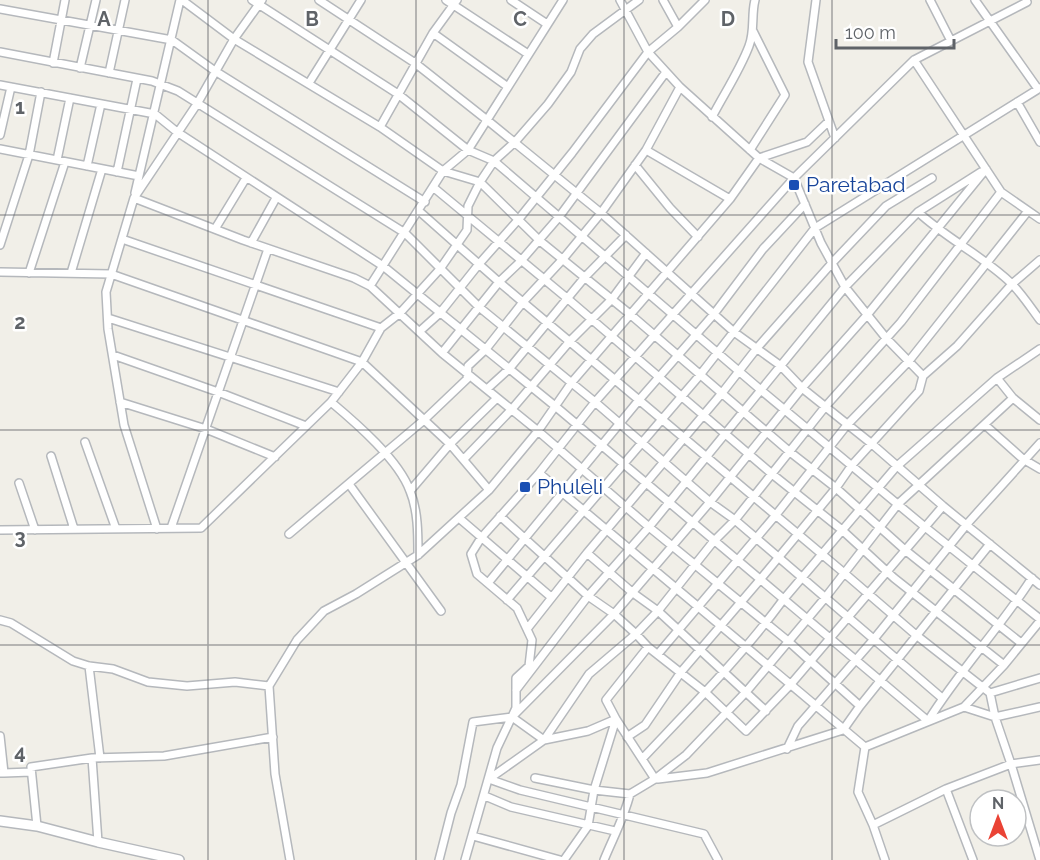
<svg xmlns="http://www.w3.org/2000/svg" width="1040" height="860" font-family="Raleway,sans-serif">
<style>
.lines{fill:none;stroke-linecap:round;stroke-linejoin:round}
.minor-casing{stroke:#b5b8bc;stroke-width:10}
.tertiary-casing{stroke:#b5b8bc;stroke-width:12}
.minor{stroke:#fff;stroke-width:7}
.tertiary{stroke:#fff;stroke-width:9}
.grid{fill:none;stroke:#5f6368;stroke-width:1.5;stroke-opacity:0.55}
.transit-dot{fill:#1a4fb4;stroke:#fff;stroke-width:2}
.labels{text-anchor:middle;stroke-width:5;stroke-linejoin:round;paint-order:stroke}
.transit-label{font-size:21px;fill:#164399;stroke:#fff;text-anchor:start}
.grid-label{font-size:20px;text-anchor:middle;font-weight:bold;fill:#5f6368;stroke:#fff;stroke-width:5;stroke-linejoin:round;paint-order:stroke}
</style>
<rect width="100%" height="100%" fill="#f1efe8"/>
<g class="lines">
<defs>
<path id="minor" d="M182 0 234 39 380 127 443 171 480 182 540 241 631 315 790 452 836 488 905 550 1021 643
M252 0 398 94 468 150 494 161 762 391 925 527 1040 619
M319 0 415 63 487 120 601 213 734 332 781 366 802 388 872 444 943 506 1040 585
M446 0 528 54
M511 0 547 24
M620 0 648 52 680 87 759 158 794 178 821 243 845 287 886 338 923 376
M663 0 678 27
M816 0 808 62 835 138
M930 0 951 41
M975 0 1038 89
M0 9 172 40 215 71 425 202
M433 33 508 87
M0 52 152 81 178 91 405 233 479 307 595 402 710 502 735 520 942 698
M914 60 1027 2
M53 63 65 0
M80 68 96 0
M109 73 125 0
M309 83 361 0
M0 85 155 114 177 132 383 266 555 406 928 721C959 671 1000 628 1032 578
M1017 102 1040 142
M712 117C724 94 740 70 749 46 755 31 751 15 755 0
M380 127 433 33 457 0
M0 135 11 87
M0 149 139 176
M646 150 730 199
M750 150 785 95 753 31
M57 160 70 98
M635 165 670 208 698 237
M87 166 101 104
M117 172 137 79
M433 187 568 299 772 474 842 530 894 578 1004 665 964 707 865 747 858 792 873 825 885 860
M135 193 180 0
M134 198 197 104 234 39 262 0
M419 211 499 282 843 572 916 635 990 693 995 717 1011 764 1040 860
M918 212C947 239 983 256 1011 283 1022 294 1031 308 1040 320
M215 229 246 178
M122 239 381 328
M251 243 276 198
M0 245 29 155 41 92
M0 272 111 274 362 362 450 444 489 490
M29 273 65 162
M71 273 102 169
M370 286 443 171 468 150 563 0
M108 318 339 392
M420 331 440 313 479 264 518 220 572 153 648 52 678 27 705 0
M442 353 499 282 520 262 559 217 666 72
M113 355 218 392 306 426
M487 389 509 369 585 277 626 235
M1013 398 1040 420
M120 402 206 429 275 457
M331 402 362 362 381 328 400 313 440 269 467 230 468 206 480 182 494 161 515 142 548 104 571 72 580 49 593 34 639 0
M985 425 1023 459 1040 469
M85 442 116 529
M51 456 74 529
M464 459 512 409 570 341 612 299 646 253
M539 473 865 747
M19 483 35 530
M349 484 441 611
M410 491 450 444 497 398
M500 516 588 596 614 614 636 634 648 647 705 692 746 731 791 684 943 506
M459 518 551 597
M171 528 268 249
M157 529 124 425 108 329 106 292 134 198 243 240 354 278 370 286 442 353 538 431 649 527 788 641 860 706
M0 530 201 528 331 402C356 423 399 460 410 491 418 510 418 534 418 555
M289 534 424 420 467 379 468 366 486 349 523 302 563 259 601 213 646 150 680 87
M587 553 633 593 658 611 766 711
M488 583 639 400 714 314 763 249 805 204
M507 600 700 375 815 228 1040 88
M0 620 11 623 73 661 89 666 113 669 148 682 187 686 235 682 269 686 275 774 290 860
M527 629 587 553 722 393 757 348 832 263 886 206 932 178
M658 654 775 516 847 425 909 361 1028 211
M1004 665 1040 621
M89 666 100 758
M269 686 297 640 324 611 356 594 418 555 489 490 538 431 572 382 730 199 759 158 807 142 829 121
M516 690 588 596 649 527 845 287 918 212 981 172
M990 693 1040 678
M964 707 995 717 1040 707
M512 717 544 740 588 731 616 719
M0 736 4 773H0
M627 737 645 725 681 672 759 581 836 488 852 465 919 391 923 376 957 346 1012 284 1040 260
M787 749 798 726 874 639 967 524 1040 443
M92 758 98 842
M642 759C691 707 741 657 783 600L896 467 997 378 1040 349
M4 773 31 772
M535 778 594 790 630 794
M489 779 544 740 589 674 636 634 658 611 713 542 735 520 825 407 901 322 1001 192
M489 779 520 790 704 834 718 860
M655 779 686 755 746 692 825 598 898 504 1013 398 997 378
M658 779 707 773 843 730 860 706 990 544
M485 796 511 807 615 831
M873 825 946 789
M37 826 31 767 92 758 164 756 273 737
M473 836 560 860
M439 860 451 813 461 785 473 722 512 717 614 614 710 502 802 388 867 315 986 169
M465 860 497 748 516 708V678L529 666 532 640 517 608 477 574 471 554 481 538 539 473 595 402 794 178 914 60 1001 192 1040 219
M564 860 588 826 594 790 616 719
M604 860C613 838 624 818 630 794L655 779 616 719 606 700 648 647
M973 860 946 789 1011 764 1040 760"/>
<path id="tertiary" d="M0 821 37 826 98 842 179 860"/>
</defs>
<use href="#minor" class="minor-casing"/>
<use href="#tertiary" class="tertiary-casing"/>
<use href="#minor" class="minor"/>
<use href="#tertiary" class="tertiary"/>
</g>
<path class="grid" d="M208 0V860M416 0V860M624 0V860M832 0V860M0 215H1040M0 430H1040M0 645H1040"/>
<g class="transit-dot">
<rect x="788" y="179" width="12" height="12" rx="3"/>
<rect x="519" y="481" width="12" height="12" rx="3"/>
</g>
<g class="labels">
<g class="transit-label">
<text x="806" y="192">Paretabad</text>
<text x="537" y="494">Phuleli</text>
</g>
</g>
<g class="grid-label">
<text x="104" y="26">A</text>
<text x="312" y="26">B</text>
<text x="520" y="26">C</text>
<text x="728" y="26">D</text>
<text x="20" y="114">1</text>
<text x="20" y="329">2</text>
<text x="20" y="544">3</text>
<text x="20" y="759">4</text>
</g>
<g transform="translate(998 818)"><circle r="28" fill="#ffffff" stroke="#bfc1c3" stroke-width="1.5"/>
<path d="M0-4.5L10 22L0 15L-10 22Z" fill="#ea4335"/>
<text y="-9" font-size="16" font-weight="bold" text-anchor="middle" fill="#5f6368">N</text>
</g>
<path d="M836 39v9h118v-9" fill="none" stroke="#5f6368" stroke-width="3"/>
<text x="845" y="39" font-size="18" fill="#5f6368" stroke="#ffffff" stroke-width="4.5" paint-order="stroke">100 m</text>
</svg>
